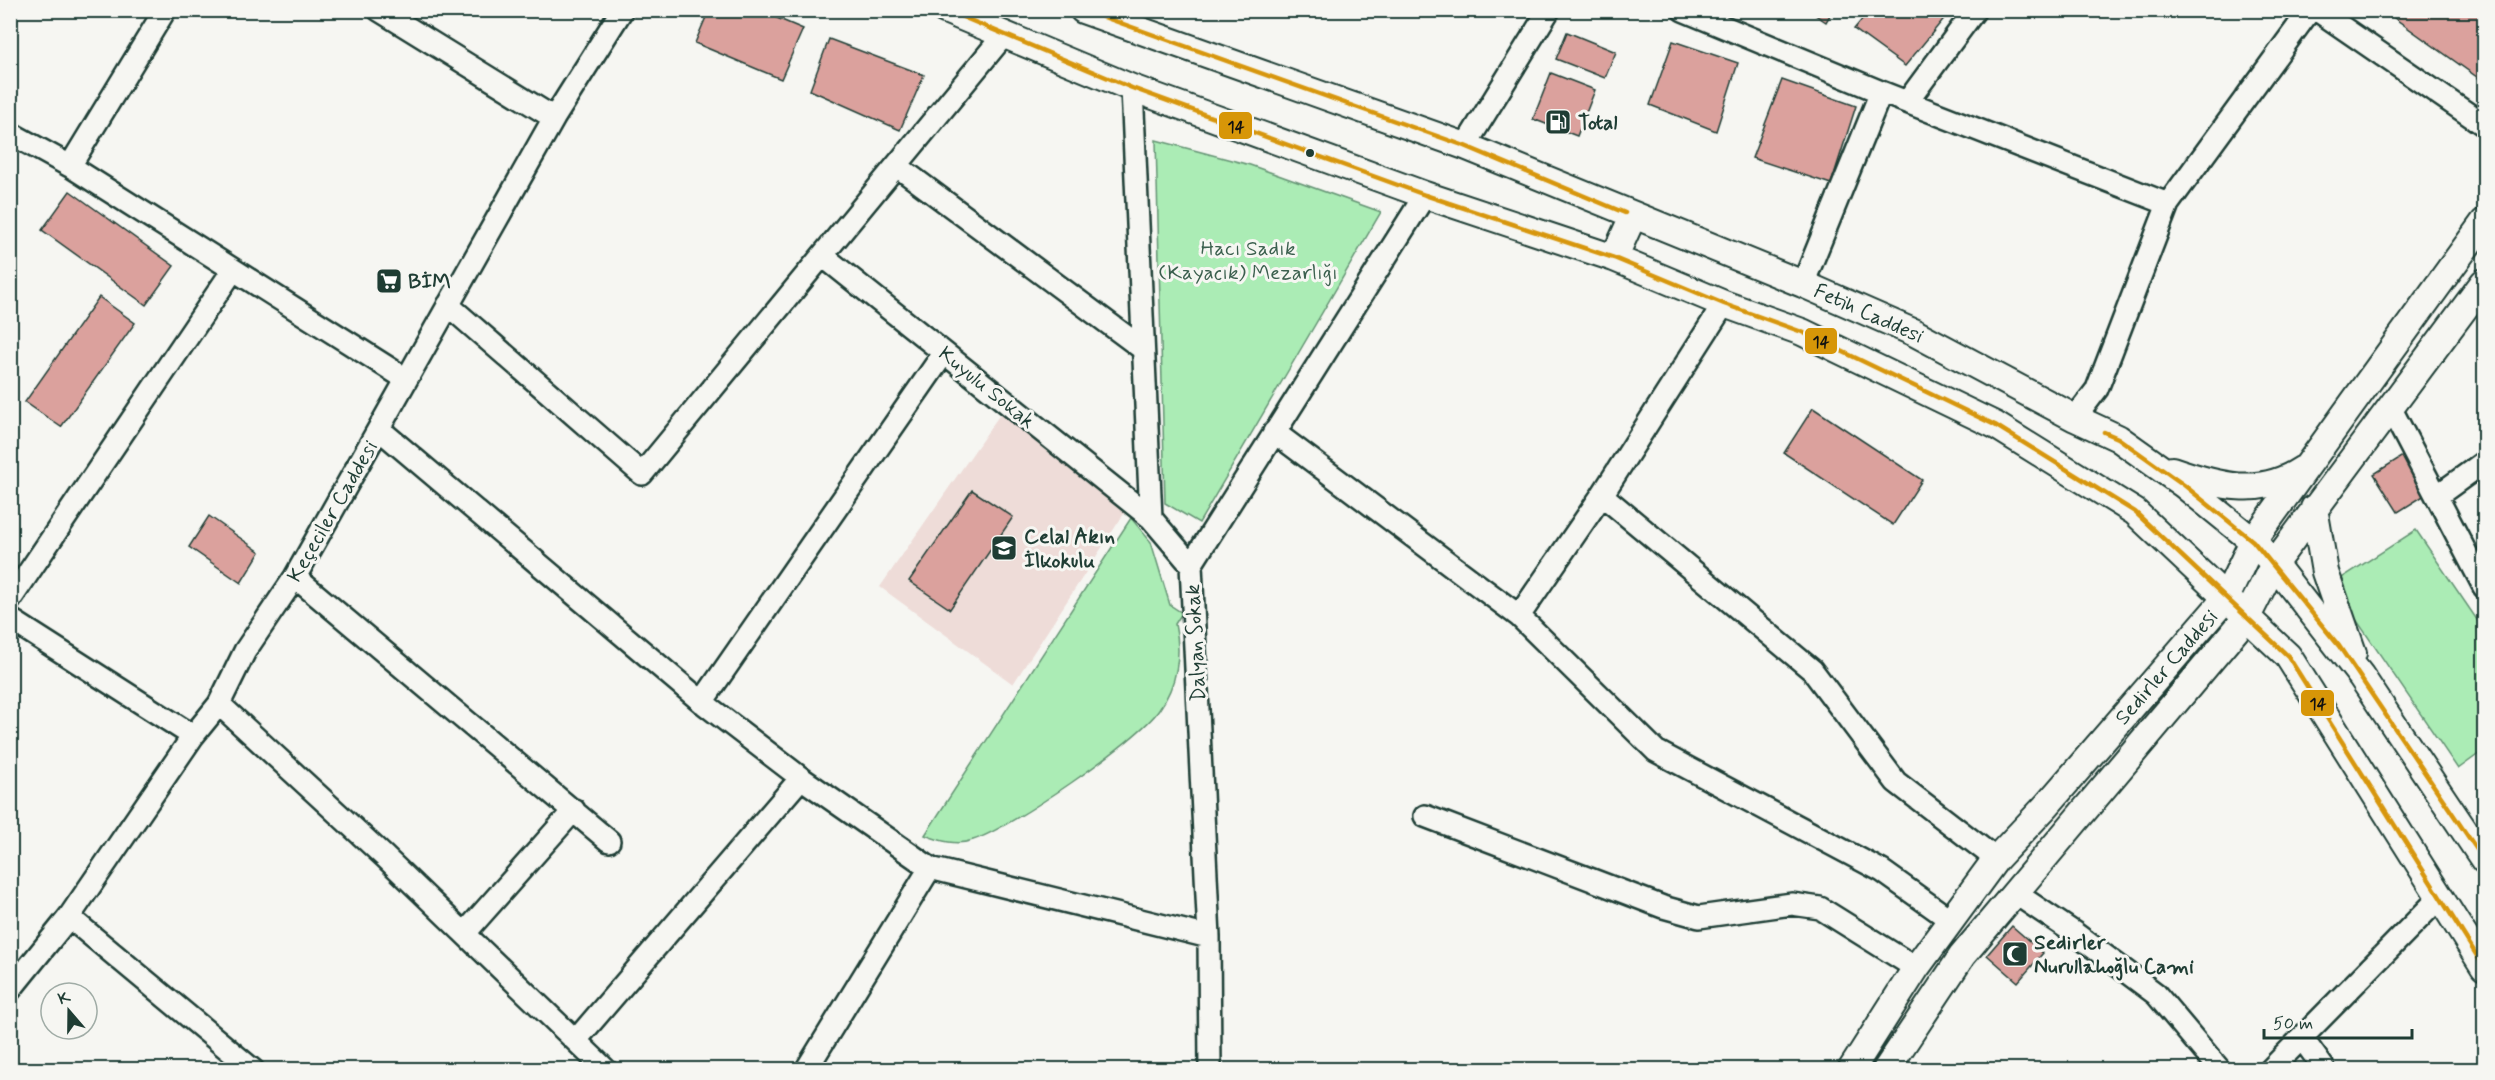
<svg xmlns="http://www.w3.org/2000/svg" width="2495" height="1080" font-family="Mynerve,sans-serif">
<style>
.built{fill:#eedcd8}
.green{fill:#abecb5;stroke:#659474;stroke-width:1.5}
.building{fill:#dba19d;stroke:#1f3d34;stroke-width:1.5}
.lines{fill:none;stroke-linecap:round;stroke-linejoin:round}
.minor-casing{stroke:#1f3d34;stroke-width:26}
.major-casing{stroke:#1f3d34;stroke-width:30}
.minor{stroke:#f6f6f2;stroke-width:21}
.major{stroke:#f6f6f2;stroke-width:26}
.bus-1-casing{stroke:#f6f6f2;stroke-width:9}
.bus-1{stroke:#d79608;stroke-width:4.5}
.bus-dot{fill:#1f3d34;stroke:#f6f6f2;stroke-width:2}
.labels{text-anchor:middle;stroke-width:6;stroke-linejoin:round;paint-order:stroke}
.poi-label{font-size:21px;font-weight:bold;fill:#1f3d34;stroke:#f6f6f2;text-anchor:start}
.park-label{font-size:21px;fill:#3b604e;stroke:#f6f6f2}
.street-label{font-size:21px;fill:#1f3d34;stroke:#f6f6f2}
.line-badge{stroke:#f6f6f2;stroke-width:2}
.pale-badge-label{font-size:16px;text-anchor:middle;font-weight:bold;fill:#111}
</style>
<rect width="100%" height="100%" fill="#f6f6f2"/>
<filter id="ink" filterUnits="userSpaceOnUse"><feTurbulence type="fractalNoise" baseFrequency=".0167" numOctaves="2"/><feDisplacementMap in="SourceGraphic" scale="12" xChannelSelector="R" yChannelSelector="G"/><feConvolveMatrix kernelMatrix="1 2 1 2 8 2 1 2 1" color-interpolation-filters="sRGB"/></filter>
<g filter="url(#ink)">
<path class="built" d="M1005 407 1127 509 1013 684 880 587Z"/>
<path class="green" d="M1156 140 1250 165 1381 212 1199 523 1165 503Z
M1131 518 1151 542 1170 605 1182 613 1175 624C1182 654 1177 685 1159 710 1139 740 1008 830 973 840 957 846 940 841 925 835Z
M2416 530 2484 630V750L2458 769 2349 609 2340 579Z"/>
<path class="building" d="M709 10H758L803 29 781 79 695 43Z
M1808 10H1833L1826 22Z
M1870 10H1940L1947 15 1905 66 1854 29Z
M2383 10H2484V82Z
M1567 32 1616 52 1605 78 1556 59Z
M829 39 924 75 900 130 810 90Z
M1673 41 1738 63 1716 131 1650 105Z
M1551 73 1595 90 1577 136 1533 119Z
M1782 80 1856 106 1831 184 1752 158Z
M70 191 174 266 146 305 42 230Z
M99 297 135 323 61 427 25 402Z
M1813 408 1922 480 1893 525 1784 453Z
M2409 452 2433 490 2398 512 2374 474Z
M972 490 1013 517 950 609 909 581Z
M209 516 260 552 241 583 189 547Z
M2012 926 2043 953 2018 982 1987 955Z"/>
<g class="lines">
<defs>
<path id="minor" d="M379 10 554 118
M1683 10 1881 92 2168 204
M2317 10 2484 125
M1132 88 1151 518 1191 565 1209 937 1210 1070
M1907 102 1975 10
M10 133 70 166 406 379
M1465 146 1549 10
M70 166 165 10
M897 166 1143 349
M823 256 1151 518
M1803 284 1881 92
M448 305 642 474 1004 35
M2390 407 2484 587
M2075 418 2097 389 2168 204 2310 10
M379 429 702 702 801 778 930 868 1209 937
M1274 432 1519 616 1656 751 1882 871 1952 921
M1602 495 1812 670 1896 782 1996 859
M2437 496 2484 462
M1191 565 1425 195
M295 577 609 841
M10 600 233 270
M1519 616 1602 495 1724 304
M10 619 193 736
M702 702 944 353
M219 704 385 857 606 1070
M1425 816 1663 907 1699 917 1792 904 1820 908 1916 968
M2015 893 2073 932 2156 994 2220 1070
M69 917 253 1070
M465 933 574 810
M10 990 69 917 193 736 219 704 245 651 295 577 554 118 622 10
M2302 1038 2325 1070
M577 1039 801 778
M806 1070 930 868
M2270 1070 2441 896"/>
<path id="major" d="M945 10 1132 88 1425 195 1614 258 1724 304 1802 332 1995 425 2135 512 2288 656 2484 967
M1083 10 1465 146 1803 284 1915 333 2075 418 2118 438 2184 485 2253 541 2274 564 2361 676 2484 860
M1614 258 1633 216
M2172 470C2218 486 2260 498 2303 469
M2314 508 2325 572 2353 653
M1851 1070 1916 968 1996 859 2047 805 2226 598 2253 541 2484 222
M1886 1070 1962 956 2247 617 2274 564 2484 282"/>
</defs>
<use href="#minor" class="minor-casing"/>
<use href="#major" class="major-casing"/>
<use href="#minor" class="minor"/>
<use href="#major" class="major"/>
<defs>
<path id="bus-1" d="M946 10 1132 88 1425 195 1614 258 1724 304 1802 332 1995 425 2135 512 2288 656 2484 967
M1084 10 1465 146 1625 213
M2104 432 2118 438 2184 485 2253 541 2339 646 2484 860"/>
</defs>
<use href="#bus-1" class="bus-1-casing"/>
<use href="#bus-1" class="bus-1"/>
</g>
</g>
<defs>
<symbol id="fuel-square" viewBox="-11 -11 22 22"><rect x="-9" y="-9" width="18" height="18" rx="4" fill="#1f3d34" stroke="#f6f6f2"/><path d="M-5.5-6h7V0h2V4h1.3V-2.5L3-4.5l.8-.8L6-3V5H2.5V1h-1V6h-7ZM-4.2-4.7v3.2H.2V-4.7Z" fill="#fff"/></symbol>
<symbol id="supermarket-square" viewBox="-11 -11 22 22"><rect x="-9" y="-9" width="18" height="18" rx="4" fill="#1f3d34" stroke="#f6f6f2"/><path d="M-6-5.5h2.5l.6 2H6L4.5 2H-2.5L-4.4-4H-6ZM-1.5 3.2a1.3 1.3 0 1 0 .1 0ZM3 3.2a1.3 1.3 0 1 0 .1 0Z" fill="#fff"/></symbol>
<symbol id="school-square" viewBox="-11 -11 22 22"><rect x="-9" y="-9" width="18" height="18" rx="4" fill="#1f3d34" stroke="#f6f6f2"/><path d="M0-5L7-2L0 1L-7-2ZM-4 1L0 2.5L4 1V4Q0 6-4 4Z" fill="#fff"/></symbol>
<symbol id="mosque-square" viewBox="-11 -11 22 22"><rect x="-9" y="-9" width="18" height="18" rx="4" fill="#1f3d34" stroke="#f6f6f2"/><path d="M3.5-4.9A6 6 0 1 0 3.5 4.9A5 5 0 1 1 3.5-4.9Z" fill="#fff"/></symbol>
</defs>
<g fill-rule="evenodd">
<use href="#fuel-square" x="1543" y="107" width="30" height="30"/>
<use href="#supermarket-square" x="374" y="266" width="30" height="30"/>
<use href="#school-square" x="989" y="533" width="30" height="30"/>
<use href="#mosque-square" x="2000" y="939" width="30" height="30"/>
</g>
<circle class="bus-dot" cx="1310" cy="153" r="5"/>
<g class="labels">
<g class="poi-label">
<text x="1578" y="129">Total</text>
<text x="408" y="288">BİM</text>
<text x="1024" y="543">Celal Akın<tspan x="1024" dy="24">İlkokulu</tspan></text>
<text x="2034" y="949">Sedirler<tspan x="2034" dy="24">Nurullahoğlu Cami</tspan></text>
</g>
<g class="park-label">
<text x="1248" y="255">Hacı Sadık<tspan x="1248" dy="24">(Kayacık) Mezarlığı</tspan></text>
</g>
<g class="street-label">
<text transform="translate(1869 313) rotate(24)" y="7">Fetih Caddesi</text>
<text transform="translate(987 387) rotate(39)" y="7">Kuyulu Sokak</text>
<text transform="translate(332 511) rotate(-60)" y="7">Keçeciler Caddesi</text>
<text transform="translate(1195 643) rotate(-93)" y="7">Dalyan Sokak</text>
<text transform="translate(2166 667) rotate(-49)" y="7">Sedirler Caddesi</text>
</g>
</g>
<g class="line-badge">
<rect x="1218" y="111" width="35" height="29" rx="6" fill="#d79608"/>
<rect x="1804" y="327" width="34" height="28" rx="6" fill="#d79608"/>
<rect x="2300" y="689" width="35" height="28" rx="6" fill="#d79608"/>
</g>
<g class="pale-badge-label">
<text x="1236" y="132">14</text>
<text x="1821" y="347">14</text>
<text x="2318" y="709">14</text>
</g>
<rect width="2495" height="1080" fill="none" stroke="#f6f6f2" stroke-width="36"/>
<rect x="18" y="18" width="2459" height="1044" fill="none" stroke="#1f3d34" stroke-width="2" filter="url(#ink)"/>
<g transform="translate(69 1011) rotate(340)"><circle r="28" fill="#f6f6f2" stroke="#a0aca6" stroke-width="1.5"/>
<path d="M0-4.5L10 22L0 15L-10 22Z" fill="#1f3d34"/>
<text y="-9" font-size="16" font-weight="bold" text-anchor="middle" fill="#1f3d34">K</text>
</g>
<path d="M2264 1029v9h148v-9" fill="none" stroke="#1f3d34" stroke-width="3"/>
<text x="2273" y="1029" font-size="18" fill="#1f3d34" stroke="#f6f6f2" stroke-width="4.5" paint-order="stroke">50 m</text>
</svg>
